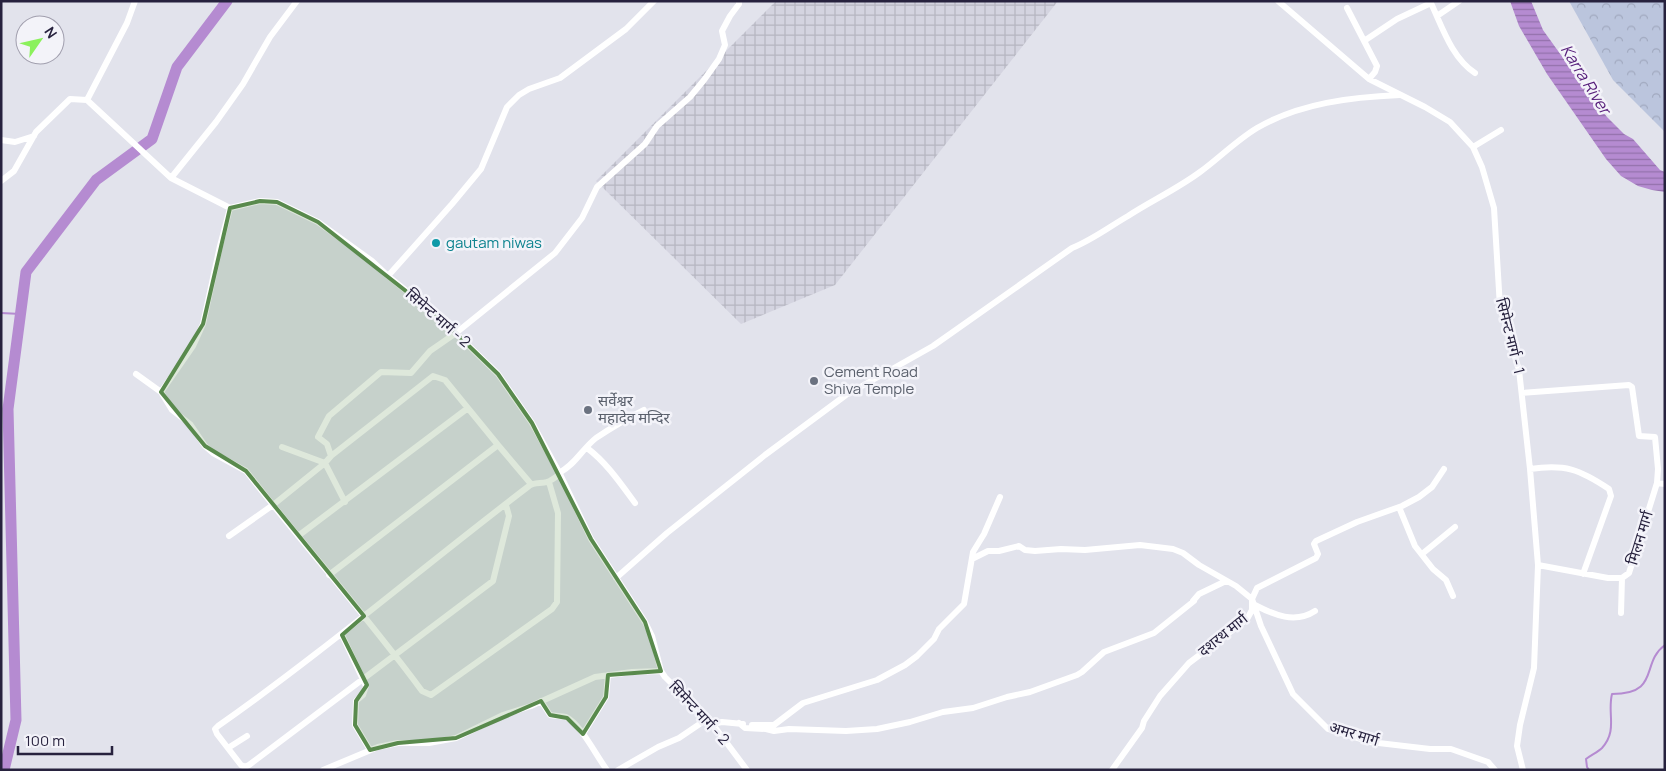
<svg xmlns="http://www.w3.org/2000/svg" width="1666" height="771" font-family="Manrope,'Noto Sans Devanagari',sans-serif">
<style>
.industrial{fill:url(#industrial-grid)}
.forest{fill:url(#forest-crowns)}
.water{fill:url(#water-rules)}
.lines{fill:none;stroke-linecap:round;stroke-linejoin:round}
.stream{stroke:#b58bd1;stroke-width:2}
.river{stroke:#b58bd1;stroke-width:11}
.minor{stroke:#fff;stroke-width:6}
.marked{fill:#598a4d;fill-opacity:0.2;stroke:#598a4d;stroke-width:4;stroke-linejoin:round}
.culture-dot{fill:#0f9aa8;stroke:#f3f3f9;stroke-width:2}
.worship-dot{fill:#6b7280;stroke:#f3f3f9;stroke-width:2}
.labels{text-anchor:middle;stroke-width:5;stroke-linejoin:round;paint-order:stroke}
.culture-label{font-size:15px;fill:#0d838f;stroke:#f3f3f9;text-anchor:start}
.street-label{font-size:15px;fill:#27223e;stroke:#f3f3f9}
.worship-label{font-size:15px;fill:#5b616d;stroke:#f3f3f9;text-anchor:start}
.water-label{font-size:16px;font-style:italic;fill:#551c79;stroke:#f3f3f9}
</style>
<defs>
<pattern id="industrial-grid" width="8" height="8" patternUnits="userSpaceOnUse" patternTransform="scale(1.25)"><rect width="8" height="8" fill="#d4d4e0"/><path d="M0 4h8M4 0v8" fill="none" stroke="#b6b6c1"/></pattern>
<pattern id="forest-crowns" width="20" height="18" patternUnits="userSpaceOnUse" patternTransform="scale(1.25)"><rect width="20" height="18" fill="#bbc5dd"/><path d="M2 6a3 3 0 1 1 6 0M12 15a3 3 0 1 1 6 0" fill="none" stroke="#a1a9bf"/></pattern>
<pattern id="water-rules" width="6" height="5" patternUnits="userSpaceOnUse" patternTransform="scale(1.25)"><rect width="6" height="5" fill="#b58bd1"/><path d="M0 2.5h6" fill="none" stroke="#9371ab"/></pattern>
</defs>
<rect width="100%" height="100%" fill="#e2e3ec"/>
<path class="industrial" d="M776 1H1058L835 285 741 324 596 181Z"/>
<path class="forest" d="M1569 1H1665V132L1613 80Z"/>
<path class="water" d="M1510 1H1531L1543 30 1586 90 1607 117 1624 134 1633 139 1660 170 1665 172V192L1652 190 1638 186 1621 176 1606 159 1547 74 1519 26Z"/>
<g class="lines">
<path class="stream" d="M1 313 21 314
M1589 770 1587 767 1586 759C1591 755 1598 752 1602 748 1618 730 1607 714 1612 694 1661 694 1640 663 1665 645"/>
<path class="river" d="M4 770 16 720 8 409 26 272 96 180 152 139 177 67 227 1"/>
<path class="minor" d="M1278 1 1369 79 1425 107 1450 122 1473 147 1482 167 1494 208 1500 307 1519 370 1530 469 1538 565 1534 668 1520 725 1517 746 1523 770
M1430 1C1442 26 1451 57 1475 73
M1347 8 1377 66 1375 72 1369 79
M1437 16 1459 1
M1364 41 1397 19 1431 3
M87 100 127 23 135 1
M1 140 15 142 34 136
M1473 147 1501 130
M171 178 216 122 243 84 270 37 297 1
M1 181 14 171 36 132 70 99 87 100 171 178 230 208 260 201 277 202 318 222 372 261 388 276 439 317 498 374 532 423 560 474 591 539 645 622 652 636 661 671 665 677 714 726 747 770
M388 276 452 204 481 169 507 107 519 95 529 89 560 78 626 29 654 1
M136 374 161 392 172 410 190 424 205 446 213 453 246 471 273 505 229 536
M161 392 193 346 203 324 220 246 230 208
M1522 393 1629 385 1632 387 1639 436 1655 437 1658 469 1657 483 1629 573 1622 578H1608L1538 565
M498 445 531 484
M282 447 325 463 345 502
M587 448C606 462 621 484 635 503
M331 456 327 444 318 437 329 416 381 372 411 373 430 351 456 333 555 253 582 218 597 187 645 144 657 126 690 97 704 80 719 59 725 45 722 31 730 16 739 4V1
M1530 469C1565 464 1579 469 1609 489L1611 496 1583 574
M559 473C576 464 582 449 596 438 611 428 628 418 644 410
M1657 483 1665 484
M506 505 509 516 493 581 249 765 245 767 241 765 217 734 215 729 218 726C325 651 425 565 529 486 534 482 541 484 547 482 551 481 556 477 560 474
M1399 507 1415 546 1433 569 1446 580 1453 596
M298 536 468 408
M1422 554 1455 527
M972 559 988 551H999L1019 546 1025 550 1035 551 1061 549 1085 550 1140 545 1173 549 1183 553 1199 565 1236 586 1252 599 1261 626 1293 694 1328 729 1370 742 1430 749H1451L1488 762 1495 770
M329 575 498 445 445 380 433 376 331 456 325 463 273 505C323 567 375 627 422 691L431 695 552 609 557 602 558 513 549 482
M616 578 667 533 765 455 846 395 933 346 1072 248C1092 240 1109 227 1128 216 1151 201 1177 189 1200 172 1218 159 1237 140 1257 128 1300 103 1352 97 1400 95
M1193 601 1199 594 1226 581
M1255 605C1274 615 1295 624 1315 611
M1621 613 1622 578
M342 635 366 686 363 695 356 701 355 725 370 750
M541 701 550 715C555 716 561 716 566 717 580 723 597 757 607 770
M739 723 745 728 766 729 774 731 789 729 846 731 877 729 910 722 943 712 973 708 1007 697 1030 692 1077 675 1082 672 1104 652 1154 633 1194 601
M712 724 722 722 743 724
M752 725H774L803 703 877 680 905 665 917 656 934 639 939 629 964 604 973 552 984 534 1000 497
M583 734 606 697 608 675
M228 748 247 736
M323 770 378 747 398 743H429L456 738 503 715 531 706 595 677 632 672 661 671
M618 770 658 747 679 738 707 719
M1112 770 1142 728 1144 721 1160 696 1189 663 1247 619 1252 610V599L1257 588 1316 558 1318 554 1314 544 1316 541 1357 522 1402 506 1419 497 1432 487 1444 469"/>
</g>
<path class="marked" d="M260 201 277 202 318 222 439 317 498 374 532 423 591 539 645 622 661 671 608 675 606 697 583 734 567 718 550 715 541 701 456 738 398 743 370 750 355 725 356 701 367 685 342 635 364 616 246 471 205 446 161 392 203 324 230 208Z"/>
<circle class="culture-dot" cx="436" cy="243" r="5"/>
<g class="worship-dot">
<circle cx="814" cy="381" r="5"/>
<circle cx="588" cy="410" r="5"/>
</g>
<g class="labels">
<g class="culture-label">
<text x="446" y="248">gautam niwas</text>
</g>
<g class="street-label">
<text transform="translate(438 318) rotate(41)" y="5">सिमेन्ट मार्ग - 2</text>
<text transform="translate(1510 336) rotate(76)" y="5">सिमेन्ट मार्ग - 1</text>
<text transform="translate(1640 538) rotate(-73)" y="5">मिलन मार्ग</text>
<text transform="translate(1223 635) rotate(-39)" y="5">दशरथ मार्ग</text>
<text transform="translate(699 713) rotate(47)" y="5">सिमेन्ट मार्ग - 2</text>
<text transform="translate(1354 734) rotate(17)" y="5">अमर मार्ग</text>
</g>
<g class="worship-label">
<text x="824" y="377">Cement Road<tspan x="824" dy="17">Shiva Temple</tspan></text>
<text x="598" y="406">सर्वेश्वर<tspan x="598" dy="17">महादेव मन्दिर</tspan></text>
</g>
<g class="water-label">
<text transform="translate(1586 79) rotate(58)" y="6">Karra River</text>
</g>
</g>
<rect width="1666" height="771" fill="none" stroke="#27223e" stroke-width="5"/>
<g transform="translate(40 40) rotate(56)"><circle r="24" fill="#f3f3f9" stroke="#a19fae"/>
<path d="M0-4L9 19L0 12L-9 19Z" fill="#8bf15c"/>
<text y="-8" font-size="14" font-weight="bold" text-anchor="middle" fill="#27223e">N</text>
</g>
<path d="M18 746v8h94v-8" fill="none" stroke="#27223e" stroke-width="2.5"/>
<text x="25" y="746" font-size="15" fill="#27223e" stroke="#f3f3f9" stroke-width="4" paint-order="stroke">100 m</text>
</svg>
